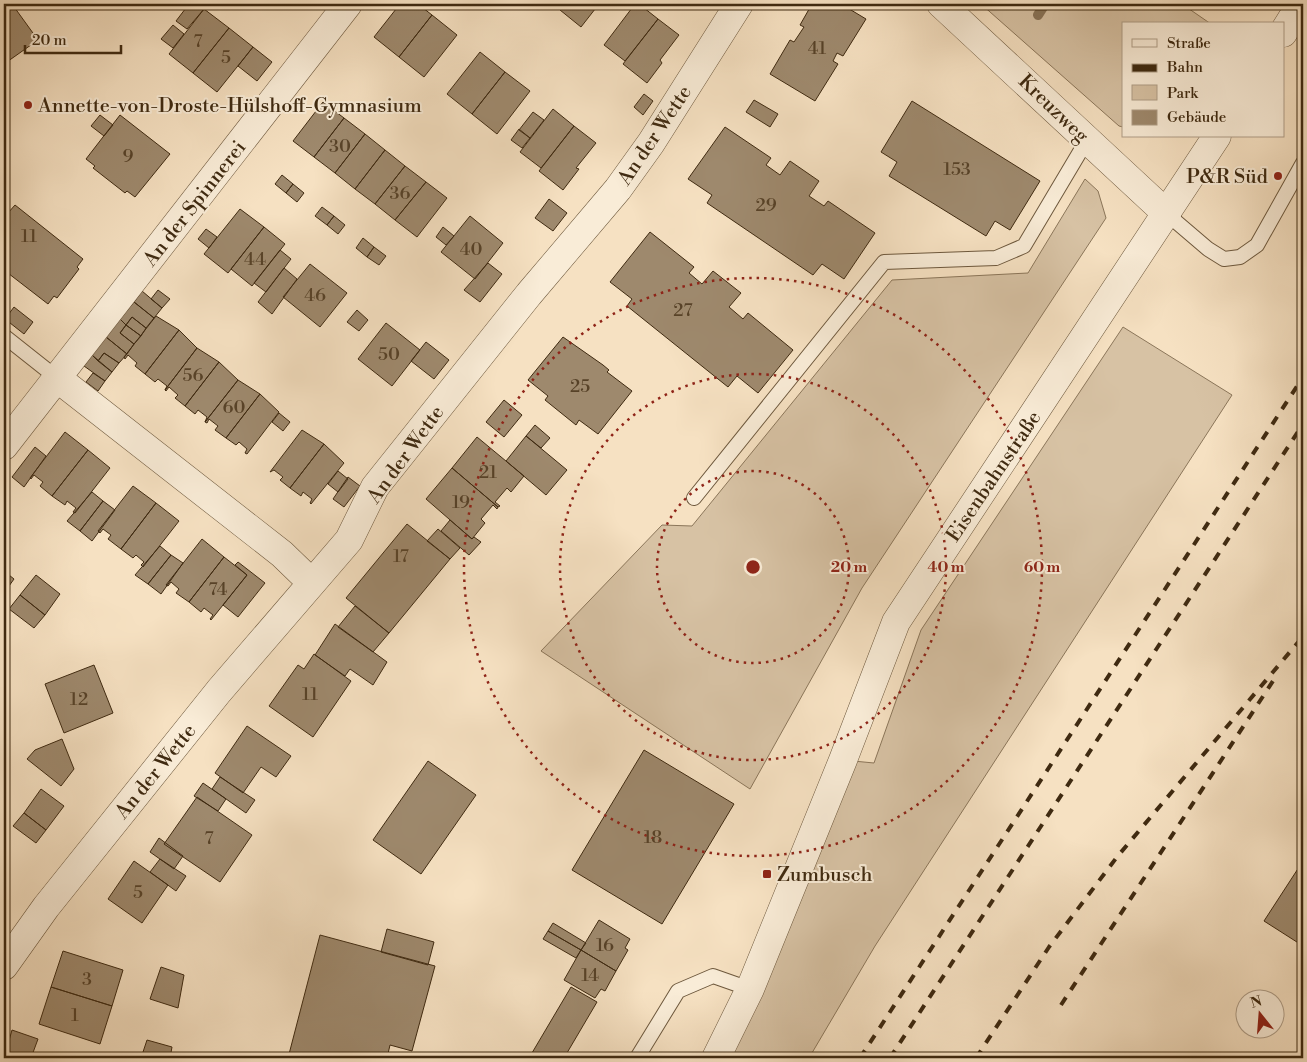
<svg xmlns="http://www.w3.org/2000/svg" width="1307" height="1062" font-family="'Libre Bodoni',serif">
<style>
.green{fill:#d7c2a4;stroke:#8b765a}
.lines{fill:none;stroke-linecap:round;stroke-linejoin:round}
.stream{stroke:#887357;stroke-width:10}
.building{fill:#9e896d;stroke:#3f2a11}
.service-casing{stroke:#6d583d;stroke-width:16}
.minor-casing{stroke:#6d583d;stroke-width:29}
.tertiary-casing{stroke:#6d583d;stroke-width:29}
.service{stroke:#f9ecd7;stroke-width:14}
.minor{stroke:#f9ecd7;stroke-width:28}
.tertiary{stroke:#f9ecd7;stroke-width:28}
.rail{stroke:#3f2a11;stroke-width:4;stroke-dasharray:9 9;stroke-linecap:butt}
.ring{fill:none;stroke:#8f2418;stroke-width:2.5;stroke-dasharray:2.5 5}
.poi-dot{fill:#8f2418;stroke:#f9ecd7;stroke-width:2}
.labels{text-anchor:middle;stroke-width:4;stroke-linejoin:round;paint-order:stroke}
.number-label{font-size:18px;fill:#574228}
.poi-label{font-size:20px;fill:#3f2a11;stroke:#f9ecd7;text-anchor:start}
.street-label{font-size:20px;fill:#3f2a11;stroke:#f9ecd7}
.centre{fill:#8f2418;stroke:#f9ecd7;stroke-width:2.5}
.ring-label{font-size:15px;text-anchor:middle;font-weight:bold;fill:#8f2418;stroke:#f9ecd7;stroke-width:4;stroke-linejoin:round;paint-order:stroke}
</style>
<rect width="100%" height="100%" fill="#f6e1c2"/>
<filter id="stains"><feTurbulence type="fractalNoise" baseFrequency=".004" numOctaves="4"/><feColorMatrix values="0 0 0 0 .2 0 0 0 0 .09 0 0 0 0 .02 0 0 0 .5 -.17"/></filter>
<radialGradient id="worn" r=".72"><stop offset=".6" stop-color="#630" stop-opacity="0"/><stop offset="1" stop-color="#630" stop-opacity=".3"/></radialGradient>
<path class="green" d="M981 4H1182L1211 24H1123V127L1119 126Z
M1085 179 1098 191 1106 218 862 588 750 789 541 651 662 525 692 526 892 280 1028 273Z
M1123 327 1232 395 875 946 809 1058H716L843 760 874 763 921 630Z"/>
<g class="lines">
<path class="stream" d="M1038 15 1045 4"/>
</g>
<path class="building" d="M4 4H12L38 40 4 64Z
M189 4H198L204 9 187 29 176 21Z
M400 4H418L432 15 399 57 374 37Z
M565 4H599L581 27 560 10Z
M635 4H639L658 19 625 61 604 45Z
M812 4H841L866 19 843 56 837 53 833 61 838 64 815 101 770 74 790 40 794 42 804 27 800 25Z
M204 9 229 28 193 73 169 54Z
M432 15 457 35 424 77 399 57Z
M658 19 679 35 660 60 662 63 647 83 623 64Z
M173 25 184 34 173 48 161 39Z
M229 28 253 47 217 92 193 73Z
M253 47 272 62 257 81 238 66Z
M480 52 505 72 472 114 447 94Z
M505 72 530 91 497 134 472 114Z
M644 94 653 101 643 115 634 107Z
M754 100 778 114 770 127 746 112Z
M912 101 1040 181 1010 230 995 221 986 236 889 176 897 162 881 152Z
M323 102 344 118 314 157 293 141Z
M553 109 574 126 541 168 520 152Z
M533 112 544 120 530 138 519 130Z
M100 115 113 125 104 136 91 126Z
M120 115 170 154 135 197 127 191 125 193 93 168 95 166 86 159Z
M344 118 365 134 335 173 314 157Z
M574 126 596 143 576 168 579 169 563 190 539 171Z
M725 127 771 158 766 165 780 175 790 161 819 181 809 196 824 206 828 201 875 233 844 279 822 264 813 275 707 203 712 195 688 179Z
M519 129 530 138 522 148 511 140Z
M365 134 385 150 355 189 335 173Z
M385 150 405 166 375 204 355 189Z
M405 166 426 182 395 220 375 204Z
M282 175 293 184 286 193 275 184Z
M426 182 447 198 417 237 395 220Z
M293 184 304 193 297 202 286 193Z
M549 199 567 213 553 231 535 218Z
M15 205 83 259 77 267 79 269 57 298 54 296 48 304 4 270V214L6 211 8 213Z
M322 207 334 216 327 225 315 216Z
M240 209 264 227 228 273 204 254Z
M334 216 345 225 338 234 327 225Z
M470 216 503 243 475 279 441 252Z
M264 227 285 244 252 286 231 269Z
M443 227 454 236 446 245 436 237Z
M206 229 217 237 209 248 198 239Z
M650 232 694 267 689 273 702 284 713 271 741 293 729 307 743 319 748 313 793 350 758 393 737 376 728 387 627 306 632 299 610 282Z
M363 238 374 247 367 257 356 248Z
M374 247 386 256 379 265 367 257Z
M280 250 291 259 266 292 254 283Z
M488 263 502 274 480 302 464 290Z
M310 264 347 293 320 327 283 297Z
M284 268 297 279 272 314 258 302Z
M158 290 170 299 162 308 151 299Z
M142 291 162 308 154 318 134 302Z
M134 302 154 318 146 328 132 317 126 325 120 319Z
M14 307 33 322 24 334 5 319Z
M357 310 368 320 359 331 347 322Z
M156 316 179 330 145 374 135 366 137 363 128 355 125 359 124 357Z
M132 317 146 328 141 336 126 325Z
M120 319 126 325 120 333 134 344 127 354 106 337Z
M386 323 420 350 392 386 358 359Z
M126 325 141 336 134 344 120 333Z
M179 330 197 348 165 390 167 386 158 379 155 382 145 374Z
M106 337 127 354 119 363 104 353 98 361 92 355Z
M563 337 603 365 609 370 607 372 632 391 598 434 579 420 576 425 545 400 548 396 528 380Z
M426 342 449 360 434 379 411 361Z
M197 348 219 362 185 406 175 398 178 395 169 387 166 391 165 390Z
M104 353 119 363 112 372 98 361Z
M92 355 112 372 105 381 84 366Z
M219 362 238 380 205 422 207 417 198 410 195 414 185 406Z
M93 373 105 381 98 391 86 382Z
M238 380 260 394 226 438 215 430 218 426 209 419 207 423 205 422Z
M260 394 279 412 247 454 245 453 247 449 239 442 236 445 226 438Z
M504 400 522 415 504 437 486 422Z
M279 413 290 422 283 431 272 422Z
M535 425 550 438 541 448 526 436Z
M302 430 324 444 290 488 280 480 283 477 274 470 270 472Z
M65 432 88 450 52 496 40 486 43 482 34 475 31 479 30 478Z
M526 436 567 470 546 495 506 461Z
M477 437 524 476 511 492 507 488 495 502 500 506 498 507 452 468Z
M324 444 344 463 311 504 310 503 312 499 303 492 301 496 290 488Z
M35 447 46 456 24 487 12 477Z
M88 450 110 468 75 513 73 512 76 508 67 501 65 505 52 496Z
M452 468 498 507 497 509 493 505 481 519 485 523 472 539 426 499Z
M338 471 348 479 338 492 328 484Z
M348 477 360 486 344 507 333 499Z
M133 486 156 503 121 549 108 539 111 535 103 529 100 533 98 531Z
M92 492 103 501 80 531 67 521Z
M103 501 115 510 92 541 80 531Z
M156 503 179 521 143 567 141 565 144 562 136 555 133 558 121 549Z
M450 520 472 539 474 537 481 542 469 555 441 531Z
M407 524 450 559 389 633 346 598Z
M438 529 460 548 450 559 427 541Z
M202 539 224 557 189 602 176 593 179 589 171 582 168 586 166 585Z
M160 546 171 555 148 584 135 575Z
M171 555 183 563 161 594 148 584Z
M224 557 247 575 211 620 210 619 213 615 204 608 201 612 189 602Z
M238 562 265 583 238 617 223 605 247 575 235 565Z
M4 571 14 579 4 593Z
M36 575 60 594 45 615 20 595Z
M20 595 45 615 34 628 9 609Z
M355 606 389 633 373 652 338 627Z
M335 624 387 662 373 685 350 669 345 676 315 655Z
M314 654 351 681 313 737 269 706 298 665 304 669Z
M94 665 113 713 64 733 45 684Z
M247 726 291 756 276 777 261 767 243 793 215 773Z
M62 739 74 769 61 786 27 759 35 750Z
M644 750 734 804 662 924 572 870Z
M428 761 476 795 421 874 373 840Z
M220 777 255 800 246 813 212 789Z
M203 783 226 799 218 811 194 796Z
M41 789 64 806 46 830 24 813Z
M197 797 252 835 220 882 164 844Z
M24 813 46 830 36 843 13 826Z
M159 838 183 856 174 869 150 852Z
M160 859 186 876 176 891 150 872Z
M134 861 168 885 142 923 108 899Z
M1303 861V940L1300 944 1264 921Z
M599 920 630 939 625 948 628 950 616 971 581 950Z
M553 923 586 943 581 950 548 931Z
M387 929 434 942 428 965 381 952Z
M548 931 581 950 576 958 543 939Z
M320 935 435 966 412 1051 390 1045 387 1058H288Z
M581 950 616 971 605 991 601 989 595 998 564 980Z
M63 951 123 970 112 1006 51 987Z
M161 967 184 975 178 1008 150 999Z
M51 987 112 1006 100 1044 39 1024Z
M571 987 597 1002 564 1058H529Z
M12 1030 38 1039 31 1058H4Z
M147 1040 172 1047 170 1058H141Z"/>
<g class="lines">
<defs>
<path id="service" d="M1167 214 1208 249 1224 259 1240 257 1257 245 1303 163
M4 336 57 378
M694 498 884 262 996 258 1024 246 1087 140
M637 1058 678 991 713 976 750 989"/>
<path id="minor" d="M941 4 1167 214
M57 378 282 554 312 583
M4 446 348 4
M4 966 46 907 219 691 349 540 375 487 529 294 618 189 651 143 739 4"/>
<path id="tertiary" d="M1283 33 1301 4
M716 1058 750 989 843 760 896 622 1217 136"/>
</defs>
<use href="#service" class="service-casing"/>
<use href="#minor" class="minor-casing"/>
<use href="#tertiary" class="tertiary-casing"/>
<use href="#service" class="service"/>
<use href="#minor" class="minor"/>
<use href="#tertiary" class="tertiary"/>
<path class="rail" d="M1061 1005 1273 681
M860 1058 1303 377
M890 1058 1303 424
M976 1058 1049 947 1117 857 1300 640"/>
</g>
<g class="ring">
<circle cx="753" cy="567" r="96"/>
<circle cx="753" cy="567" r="193"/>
<circle cx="753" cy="567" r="289"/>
</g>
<g class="poi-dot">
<circle cx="28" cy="105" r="5"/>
<circle cx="1278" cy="176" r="5"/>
<rect x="762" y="869" width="10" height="10" rx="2.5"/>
</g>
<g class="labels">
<g class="number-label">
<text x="198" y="47">7</text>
<text x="817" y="54">41</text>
<text x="226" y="63">5</text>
<text x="340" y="152">30</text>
<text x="128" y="162">9</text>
<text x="957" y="175">153</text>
<text x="400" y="199">36</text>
<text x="766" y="211">29</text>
<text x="29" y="242">11</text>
<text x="471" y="255">40</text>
<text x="255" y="265">44</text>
<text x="315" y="301">46</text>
<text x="683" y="316">27</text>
<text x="389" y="360">50</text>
<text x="193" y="381">56</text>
<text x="580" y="392">25</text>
<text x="234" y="413">60</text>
<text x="488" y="478">21</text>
<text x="461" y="508">19</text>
<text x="401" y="562">17</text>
<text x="218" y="595">74</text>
<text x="310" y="700">11</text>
<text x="79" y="705">12</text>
<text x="653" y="843">18</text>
<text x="209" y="844">7</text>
<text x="138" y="898">5</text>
<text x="605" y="951">16</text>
<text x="590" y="981">14</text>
<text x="87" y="985">3</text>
<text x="75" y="1021">1</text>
</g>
<g class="poi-label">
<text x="38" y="112">Annette-von-Droste-Hülshoff-Gymnasium</text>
<text x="1268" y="183" text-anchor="end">P&amp;R Süd</text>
<text x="777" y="881">Zumbusch</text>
</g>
<g class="street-label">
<text transform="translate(1054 108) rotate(44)" y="7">Kreuzweg</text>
<text transform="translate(654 135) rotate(-56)" y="7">An der Wette</text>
<text transform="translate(194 203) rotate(-52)" y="7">An der Spinnerei</text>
<text transform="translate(405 454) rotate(-54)" y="7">An der Wette</text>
<text transform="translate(993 476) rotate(-56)" y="7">Eisenbahnstraße</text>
<text transform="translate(155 771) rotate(-51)" y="7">An der Wette</text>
</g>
</g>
<circle cx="753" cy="567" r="8" class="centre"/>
<g class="ring-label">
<text x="849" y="572">20 m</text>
<text x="946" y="572">40 m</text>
<text x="1042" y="572">60 m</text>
</g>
<rect width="1307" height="1062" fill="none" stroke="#f6e1c2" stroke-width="20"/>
<rect x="5" y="5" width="1297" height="1052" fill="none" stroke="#3f2a11" stroke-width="2.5"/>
<rect x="10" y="10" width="1287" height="1042" fill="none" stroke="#3f2a11"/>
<rect x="1122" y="22" width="162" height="115" fill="#f9ecd7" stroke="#af9e88"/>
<rect x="1132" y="39" width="25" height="8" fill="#f9ecd7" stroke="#af9e88"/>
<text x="1167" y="48" font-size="15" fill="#3f2a11">Straße</text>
<rect x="1132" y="64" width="25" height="8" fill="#3f2a11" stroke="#af9e88"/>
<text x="1167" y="72" font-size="15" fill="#3f2a11">Bahn</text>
<rect x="1132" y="85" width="25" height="15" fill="#d7c2a4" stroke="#af9e88"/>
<text x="1167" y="98" font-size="15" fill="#3f2a11">Park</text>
<rect x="1132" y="110" width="25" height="15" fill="#9e896d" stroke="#af9e88"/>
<text x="1167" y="122" font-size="15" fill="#3f2a11">Gebäude</text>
<g transform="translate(1260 1014) rotate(343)"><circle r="24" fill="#f9ecd7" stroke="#af9e88"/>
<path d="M0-4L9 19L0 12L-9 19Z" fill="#8f2418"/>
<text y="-8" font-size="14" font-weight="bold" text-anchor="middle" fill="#3f2a11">N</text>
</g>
<path d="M25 45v8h96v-8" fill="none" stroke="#3f2a11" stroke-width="2.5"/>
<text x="32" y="45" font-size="15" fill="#3f2a11" stroke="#f9ecd7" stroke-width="4" paint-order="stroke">20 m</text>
<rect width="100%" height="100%" filter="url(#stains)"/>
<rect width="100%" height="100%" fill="url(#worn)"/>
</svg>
